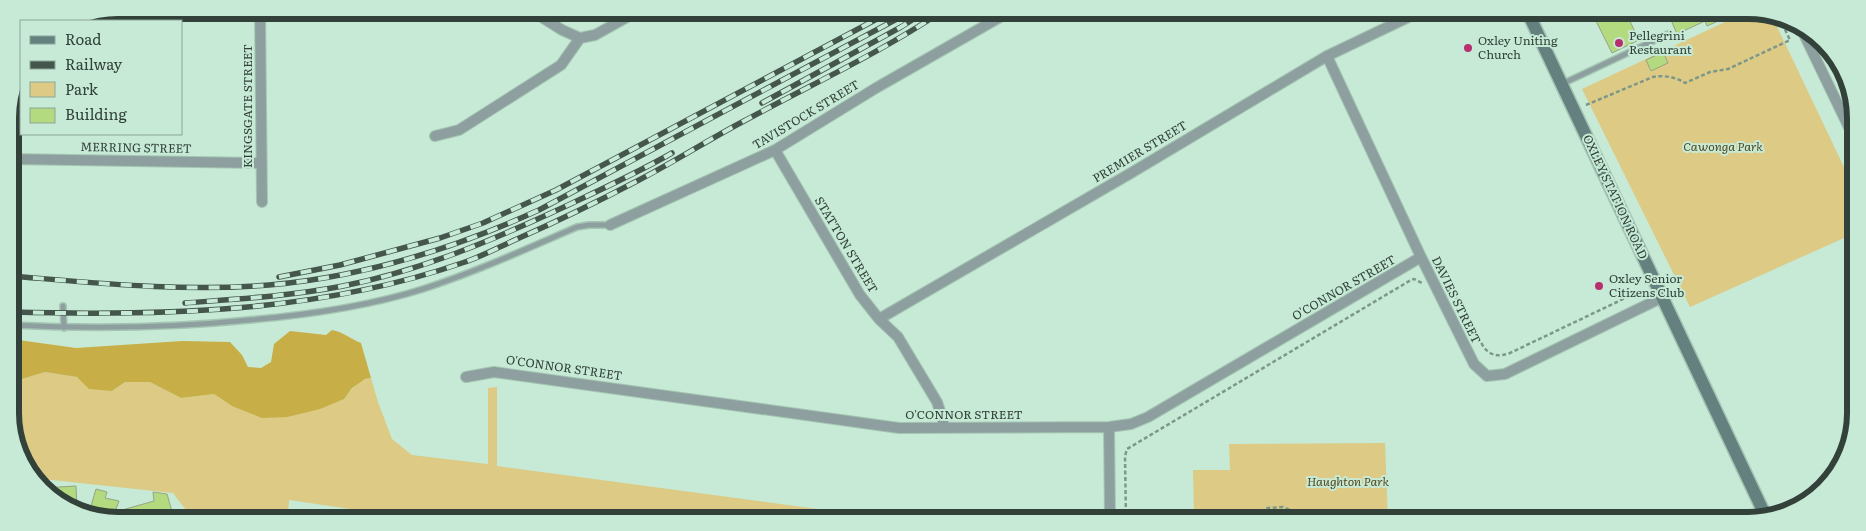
<svg xmlns="http://www.w3.org/2000/svg" width="1866" height="531" font-family="Literata,serif">
<style>
.green{fill:#dcca85}
.forest{fill:#c8ae46}
.building{fill:#b3da7e;stroke:#96a485}
.lines{fill:none;stroke-linecap:round;stroke-linejoin:round}
.service-casing{stroke:#a5c5b3;stroke-width:8}
.minor-casing{stroke:#a5c5b3;stroke-width:12}
.secondary-casing{stroke:#a5c5b3;stroke-width:15}
.path{stroke:#7d9789;stroke-width:2.5;stroke-dasharray:4 2.5;stroke-linecap:butt}
.service{stroke:#8da09f;stroke-width:5}
.minor{stroke:#8da09f;stroke-width:10}
.secondary{stroke:#64807f;stroke-width:12}
.rail-casing{stroke:#45574d;stroke-width:5.5}
.rail{stroke:#c6ead6;stroke-width:4;stroke-dasharray:11;stroke-linecap:butt}
.poi-dot{fill:#b72f6e;stroke:#c6ead6;stroke-width:2}
.labels{text-anchor:middle;stroke-width:4;stroke-linejoin:round;paint-order:stroke}
.poi-label{font-size:12px;fill:#324139;stroke:#c6ead6;text-anchor:start}
.street-label{font-size:12px;fill:#324139;stroke:#c6ead6}
.park-label{font-size:12px;font-style:italic;fill:#554a20;stroke:#c6ead6}
.rim{fill:none;stroke:#324139;stroke-width:6}
</style>
<rect width="100%" height="100%" fill="#c6ead6"/>
<path class="green" d="M1742 14H1771L1854 188 1853 234 1690 307 1582 89Z
M45 372 77 377 112 391 125 382H150L181 398 214 394 232 406 344 399C351 389 359 379 371 378L378 402 392 439 412 455 488 464V388L497 387V466L892 519 384 518V514L289 500 288 518H192L173 493 33 478 12 434V382Z
M1385 443 1388 520H1129V511H1194L1193 470H1230L1229 444Z"/>
<path class="forest" d="M332 330C343 332 351 339 361 343L371 378 365 379 352 388 344 399 320 409 287 417 262 418 232 406 214 394 181 398 150 382H125L112 391 89 389 77 377 45 372 12 382 11 339 76 348 182 341 230 342 242 355 248 367 261 368 271 362 274 344 290 331 326 335Z"/>
<path class="building" d="M1592 13H1626L1639 40 1612 53Z
M1668 13H1709L1734 14 1707 26 1705 21 1677 34Z
M1663 52 1668 63 1651 71 1646 60Z
M76 486 77 509 42 488Z
M96 489 107 492 105 498 119 501 115 512 154 501 153 492 167 494 174 518 90 517 88 516Z"/>
<g class="lines">
<defs>
<path id="service" d="M1532 20 1545 13
M1562 84 1668 34
M63 306 64 328
M11 325C91 329 170 328 249 320 308 315 366 307 423 289 476 272 526 249 577 227L589 225H610"/>
<path id="minor" d="M260 10 262 202
M532 11 562 30 580 38
M1801 28 1854 138
M1327 56 1421 257 1474 364 1487 376 1505 374 1663 297
M435 136 459 130 561 65 580 38 595 35 638 11
M775 150 860 295 879 319 898 337 937 402 943 420V426
M10 159 261 163
M610 225 775 150 876 88 1009 12
M879 319 1131 173 1327 56 1417 13
M466 377 494 372 899 428 1109 427 1131 424 1148 417 1421 257
M1109 427 1110 519"/>
<path id="secondary" d="M1528 13 1766 517"/>
</defs>
<use href="#service" class="service-casing"/>
<use href="#minor" class="minor-casing"/>
<use href="#secondary" class="secondary-casing"/>
<path class="path" d="M1586 105 1653 77C1664 75 1676 77 1685 83L1710 72 1728 69 1790 40 1778 15
M1450 286 1483 346C1490 356 1498 357 1510 353L1640 291
M1126 520 1125 456 1127 449 1411 280 1414 279 1422 283
M1243 520 1268 508 1283 507 1307 517 1310 520"/>
<use href="#service" class="service"/>
<use href="#minor" class="minor"/>
<use href="#secondary" class="secondary"/>
<defs>
<path id="rail" d="M762 103 901 27 925 12
M11 276C97 283 183 292 269 285 363 277 453 249 539 210L910 12
M279 277 340 265 440 238 483 223 556 190 890 12
M185 303C237 299 291 296 343 286 420 271 493 240 564 207 600 190 637 173 672 153
M11 312C163 316 317 313 462 263 481 257 499 247 517 239 558 221 599 201 639 180 674 162 708 140 744 121 810 85 878 54 941 12"/>
</defs>
<use href="#rail" class="rail-casing"/>
<use href="#rail" class="rail"/>
</g>
<g class="poi-dot">
<circle cx="1619" cy="43" r="5"/>
<circle cx="1468" cy="48" r="5"/>
<circle cx="1599" cy="286" r="5"/>
</g>
<g class="labels">
<g class="poi-label">
<text x="1629" y="40">Pellegrini<tspan x="1629" dy="14">Restaurant</tspan></text>
<text x="1478" y="45">Oxley Uniting<tspan x="1478" dy="14">Church</tspan></text>
<text x="1609" y="283">Oxley Senior<tspan x="1609" dy="14">Citizens Club</tspan></text>
</g>
<g class="street-label">
<text transform="translate(248 106) rotate(-90)" y="4">KINGSGATE STREET</text>
<text transform="translate(806 115) rotate(-31)" y="4">TAVISTOCK STREET</text>
<text transform="translate(136 148) rotate(1)" y="4">MERRING STREET</text>
<text transform="translate(1140 152) rotate(-31)" y="4">PREMIER STREET</text>
<text transform="translate(1615 197) rotate(65)" y="4">OXLEY STATION ROAD</text>
<text transform="translate(846 245) rotate(59)" y="4">STATTON STREET</text>
<text transform="translate(1344 288) rotate(-30)" y="4">O'CONNOR STREET</text>
<text transform="translate(1456 300) rotate(64)" y="4">DAVIES STREET</text>
<text transform="translate(564 368) rotate(8)" y="4">O'CONNOR STREET</text>
<text x="964" y="419">O'CONNOR STREET</text>
</g>
<g class="park-label">
<text x="1723" y="151">Cawonga Park</text>
<text x="1348" y="486">Haughton Park</text>
</g>
</g>
<path d="M0 0H1866V531H0ZM118 19H1748A99 99 0 0 1 1847 118V413A99 99 0 0 1 1748 512H118A99 99 0 0 1 19 413V118A99 99 0 0 1 118 19Z" fill="#c6ead6" fill-rule="evenodd"/>
<path class="rim" d="M118 19H1748A99 99 0 0 1 1847 118V413A99 99 0 0 1 1748 512H118A99 99 0 0 1 19 413V118A99 99 0 0 1 118 19Z"/>
<rect x="20" y="20" width="162" height="115" fill="#c6ead6" stroke="#8ba697"/>
<rect x="30" y="36" width="25" height="8" fill="#64807f" stroke="#8ba697"/>
<text x="65" y="45" font-size="15" fill="#324139">Road</text>
<rect x="30" y="61" width="25" height="8" fill="#45574d" stroke="#8ba697"/>
<text x="65" y="70" font-size="15" fill="#324139">Railway</text>
<rect x="30" y="82" width="25" height="15" fill="#dcca85" stroke="#8ba697"/>
<text x="65" y="95" font-size="15" fill="#324139">Park</text>
<rect x="30" y="108" width="25" height="15" fill="#b3da7e" stroke="#8ba697"/>
<text x="65" y="120" font-size="15" fill="#324139">Building</text>
</svg>
